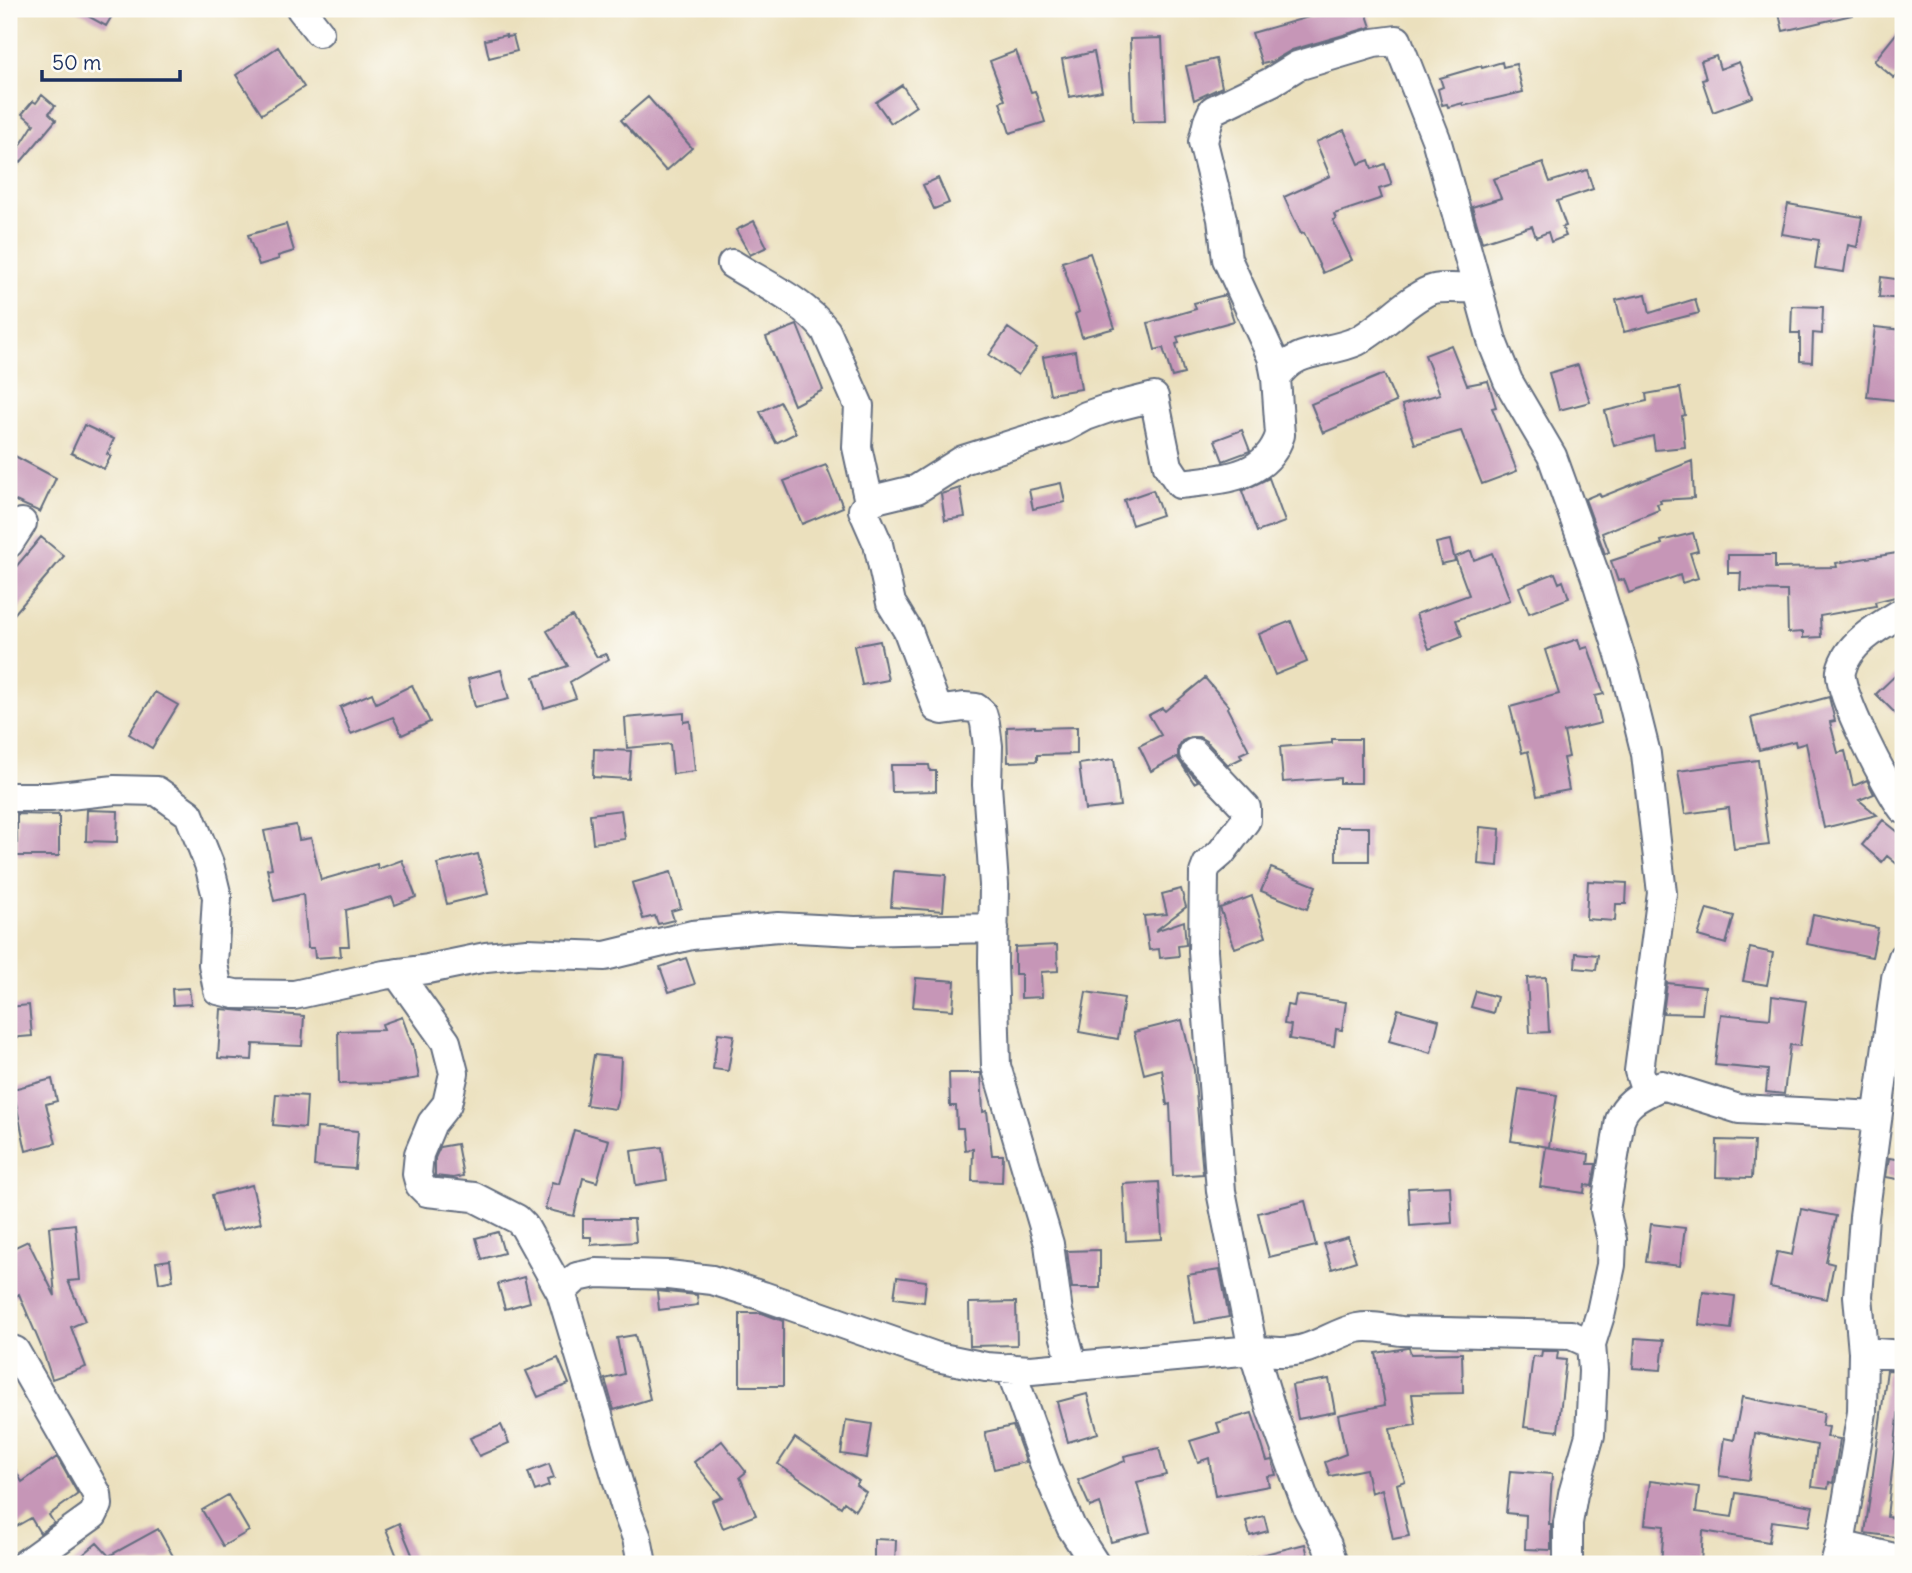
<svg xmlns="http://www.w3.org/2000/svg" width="1912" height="1573" font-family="Delius,sans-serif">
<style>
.building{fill:#c696b7}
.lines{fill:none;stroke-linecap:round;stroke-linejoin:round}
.minor-casing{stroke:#646d7f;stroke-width:32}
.minor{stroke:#fff;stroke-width:28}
</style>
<rect width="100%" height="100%" fill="#fdfcf7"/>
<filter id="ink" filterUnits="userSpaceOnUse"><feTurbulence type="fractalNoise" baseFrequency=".0143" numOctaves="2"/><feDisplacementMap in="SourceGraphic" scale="14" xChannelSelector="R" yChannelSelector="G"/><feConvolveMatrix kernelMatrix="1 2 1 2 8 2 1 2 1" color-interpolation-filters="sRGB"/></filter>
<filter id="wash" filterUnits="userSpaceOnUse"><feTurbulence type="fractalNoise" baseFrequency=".00686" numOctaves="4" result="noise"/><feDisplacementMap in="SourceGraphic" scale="28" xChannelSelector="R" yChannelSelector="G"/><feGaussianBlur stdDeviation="1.57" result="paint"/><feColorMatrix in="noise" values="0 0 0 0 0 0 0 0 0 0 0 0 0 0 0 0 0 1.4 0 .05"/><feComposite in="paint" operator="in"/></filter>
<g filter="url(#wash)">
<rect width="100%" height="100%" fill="#ebe0bd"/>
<g id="blocks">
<path class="building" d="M75 9H116L106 26Z
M1337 9H1365L1371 27 1292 50 1271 62 1262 64 1252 33Z
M1778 9H1851L1852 15 1783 31Z
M1903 25V67L1894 78 1874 61Z
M506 35V37L513 36 517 51 489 58 485 40Z
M1162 38 1166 121 1133 122 1130 39Z
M278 47 304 87 262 114 236 75Z
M1016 51 1031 92 1035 91 1045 122 1010 133 1000 102 1005 100 990 61Z
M1094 52 1102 91 1069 97 1062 59Z
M1716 56 1720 69 1739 62 1753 97 1713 112 1702 80 1706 79 1701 61Z
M1216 59 1222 87 1194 100 1186 66Z
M1502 62 1503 67 1516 64 1523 92 1463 106V103L1448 107 1447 104 1442 105 1438 89 1443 87 1440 78 1481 66 1482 68Z
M902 85 916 106 891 123 876 102Z
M42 95 55 106 49 113 56 120 20 163 13 157 34 124 22 114 33 101 36 103Z
M648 97 692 148 666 171 621 120Z
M1344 130 1359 164 1369 160 1372 169 1385 164 1392 185 1379 189 1382 198 1334 214 1336 219 1333 220 1352 260 1323 273 1304 233 1301 234 1284 197 1330 176 1316 142Z
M1543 163 1550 182 1587 170 1593 189 1557 201 1566 226 1562 227 1566 236 1551 242 1548 232 1536 237 1532 226 1482 242 1472 207 1501 198 1493 179Z
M938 178 949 203 934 209 923 185Z
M1788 204 1862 217 1857 247 1848 245 1844 272 1815 268 1819 240 1782 234Z
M754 221 767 247 750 255 736 230Z
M286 224 294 251 278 256 279 259 259 265 248 235Z
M1090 253 1115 328 1082 337 1075 314 1079 312 1062 262Z
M1881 277 1903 280V299L1879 297Z
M1646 294 1650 313 1695 299 1699 313 1624 332 1616 300Z
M1225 295 1234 321 1177 337 1179 343 1176 344 1184 374 1172 377 1163 348 1155 350 1148 323 1196 309 1194 303Z
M1792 306 1823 307 1822 334 1813 333 1812 362 1800 361V333H1791Z
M797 325 823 390 794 405 766 337Z
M1875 327 1903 330V401L1867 397Z
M1008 328 1037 348 1018 375 989 355Z
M1451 345 1467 385 1488 381 1496 407 1492 408 1517 471 1482 484 1461 431 1415 444 1402 405 1440 394 1425 355Z
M1075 351 1081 389 1050 394 1043 357Z
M1578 365 1590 402 1559 410 1549 373Z
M1384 374 1396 402 1323 433 1311 404Z
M1680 388 1685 415 1682 416 1685 447 1655 450 1653 436 1614 446 1605 411 1647 401 1646 394Z
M780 402 796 433 776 443 760 412Z
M84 425 114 439 107 454 111 456 104 469 71 453Z
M1242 430 1250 451 1223 461 1215 440Z
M13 455 56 478 40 512 9 498V463Z
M1692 461 1694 498 1660 500 1661 503 1657 504 1659 510 1602 533 1609 552 1605 554 1585 499 1599 493 1601 497Z
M826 465 843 507 802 524 784 481Z
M1269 478 1285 522 1257 532 1242 491Z
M1061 483 1065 502 1033 509 1029 490Z
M960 488 965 517 945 520 941 494Z
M1153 490 1162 515 1132 525 1124 500Z
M1693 533 1698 551 1690 553 1698 578 1682 583 1680 575 1629 593 1624 579 1618 581 1611 561 1662 544 1661 541Z
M41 537 64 556 9 620V575Z
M1450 540 1455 561 1441 564 1436 543Z
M1471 551 1474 560 1492 553 1510 600 1456 620 1462 636 1429 649 1416 614 1469 595 1455 557Z
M1903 552V595L1875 602 1876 606 1820 616 1821 637 1803 638V632L1788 633 1787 591 1740 590 1741 573H1728V555H1775V568L1837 567 1836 563Z
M1555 573 1559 583 1563 581 1569 598 1529 613 1519 587Z
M572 616 597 657 606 654 609 659 570 682 576 698 544 708 534 677 568 666 547 631Z
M1291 621 1307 662 1275 675 1259 634Z
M1578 639 1581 649 1588 647 1604 694 1595 696 1601 723 1564 732 1569 757 1563 758 1569 790 1537 796 1528 751 1522 753 1510 707 1559 694 1545 650Z
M880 641 888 680 862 685 854 646Z
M1903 668V721L1876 694Z
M501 670 509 699 475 707 468 679Z
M1205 678 1229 706 1227 708 1249 750 1240 754 1242 758 1228 765 1206 741 1199 737H1191L1182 741 1178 748V756L1182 764 1198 781 1194 783 1177 757 1151 771 1139 746 1161 735 1149 715 1162 708 1165 711Z
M412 685 430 722 402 735 393 717 351 734 340 707 372 693 376 703Z
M155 692 178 705 152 748 129 734Z
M1829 697 1835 721 1830 722 1838 753 1845 751 1853 786 1867 780 1874 794 1859 800 1877 815 1824 828 1806 743 1796 746 1795 741 1759 750 1751 718Z
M684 713V722L690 721 695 771 673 774 670 744 627 748 625 718Z
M1035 726V728L1077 727V754L1037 755V761L1008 762 1007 727Z
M1332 739H1361V783H1340V778L1283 782 1280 747 1332 743Z
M594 749 631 751 629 779 593 777Z
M1114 759 1120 806 1085 810 1079 764Z
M1758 760 1769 845 1734 849 1729 808 1685 814 1678 771Z
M891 765H929L930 771H936V791L892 792Z
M87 810 118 811 117 842 86 841Z
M621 810 625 839 593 843 590 814Z
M17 814 59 815V856H17Z
M1883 820 1903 836V869L1887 856 1882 862 1862 845Z
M296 825 299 840 311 838 321 880 377 864 378 869 402 860 416 897 395 905 392 897 346 910 349 946H340L341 956 315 958 314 948H308L303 894 274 901 267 869 272 868 264 831Z
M1336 827H1369V861H1336Z
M1480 827 1500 829 1498 866 1478 864Z
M478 854 488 894 447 904 437 864Z
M1271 868 1316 886 1307 909 1261 891Z
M894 871 946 875 943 911 891 907Z
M671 872 681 908 671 911 674 920 658 924 655 916 643 919 632 883Z
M1588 881 1627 883 1626 904H1616L1615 921 1586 919Z
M1181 889 1186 907 1155 931 1184 921 1186 945 1178 946 1179 956 1160 958 1159 949 1149 950 1144 916 1167 914 1162 894Z
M1252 896 1266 937 1235 948 1220 908Z
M1707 909 1734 916 1726 944 1698 936Z
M1813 915 1878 928 1872 957 1807 944Z
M1057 945 1058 971 1041 972 1042 997 1021 998V974H1015V947Z
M1750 948 1773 953 1767 985 1743 981Z
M1576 953 1598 955 1596 970 1575 968Z
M686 958 695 984 669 992 660 967Z
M1546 977 1549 1032 1530 1033 1527 978Z
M916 978 955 981 953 1010 913 1007Z
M1667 983 1705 987 1702 1014 1663 1013Z
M189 988 191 1004 173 1005 172 989Z
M1476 991 1497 997 1493 1013 1471 1007Z
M1086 992 1124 998 1118 1039 1079 1032Z
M1296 995 1346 1002 1342 1030 1336 1029 1334 1046 1289 1039 1291 1025 1284 1024 1287 1005 1294 1006Z
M1772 996 1806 1001 1800 1046 1790 1045 1784 1094 1766 1092 1768 1070 1715 1065 1721 1014 1770 1019Z
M29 1005 32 1036 9 1038V1007Z
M221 1009 304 1016 302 1046 253 1044 252 1060 218 1058Z
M1398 1009 1439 1020 1431 1053 1389 1041Z
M402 1017 412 1044H413L419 1078 388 1083 339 1084 338 1031 384 1030 382 1024Z
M1182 1020 1194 1070 1203 1174 1173 1176 1170 1104 1167 1105 1162 1069 1144 1074 1134 1032Z
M718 1033 734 1035 728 1071 713 1069Z
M594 1055 621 1058 619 1095 615 1109 586 1105Z
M949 1073H981L983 1112 987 1111 992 1155H1003L1002 1182 972 1181 973 1149 965 1150 963 1128H957L956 1106H950Z
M52 1079 57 1101 46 1104 56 1143 26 1151 13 1089Z
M1519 1089 1557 1095 1549 1147 1511 1141Z
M276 1094 307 1096 305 1128 273 1125Z
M317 1128 358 1131 355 1169 314 1166Z
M574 1130 609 1140 597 1182 583 1178 574 1216 545 1209 552 1182 559 1184Z
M1717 1140 1754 1141 1752 1178 1716 1177Z
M457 1144 463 1176 453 1178 435 1176V1158L440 1147Z
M662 1147 667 1180 636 1185 631 1151Z
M1546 1147 1589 1154 1588 1164H1596L1592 1186 1585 1185 1584 1193 1540 1187Z
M1889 1158 1903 1160V1180L1886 1177Z
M1159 1182 1162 1239 1126 1241 1123 1184Z
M252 1185 261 1223 221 1232 212 1195Z
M1450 1186 1452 1223 1410 1226 1408 1188Z
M1305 1201 1316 1246 1269 1257 1258 1213Z
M1801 1209 1836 1216 1826 1262 1834 1264 1827 1299 1770 1287 1777 1252 1792 1255Z
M583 1219H634L636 1242 591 1245V1237H583Z
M75 1224 80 1280 68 1281 85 1321 71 1327 86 1367 52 1379 41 1346 19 1294 9 1301V1250L28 1241 55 1296 49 1227Z
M1651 1224 1685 1228 1680 1266 1646 1262Z
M498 1232 504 1253 482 1259 476 1238Z
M1348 1237 1356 1261 1332 1269 1324 1244Z
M1100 1250V1288H1072L1067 1251Z
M170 1260 173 1280 159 1283 156 1262Z
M1220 1270 1229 1317 1195 1323 1187 1275Z
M524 1277 530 1302 505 1309 498 1284Z
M897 1277 926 1281 924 1302 894 1298Z
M657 1291 697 1295 698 1305 659 1310Z
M1703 1292 1735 1296 1731 1329 1699 1325Z
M1016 1302 1017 1345 970 1346 969 1303Z
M740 1313H762L783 1321V1386H740Z
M635 1335 650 1399 614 1410 605 1379 624 1374 617 1338Z
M1635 1338 1664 1340 1661 1370 1633 1368Z
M1407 1348H1409L1411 1354 1462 1353 1463 1393 1412 1394 1416 1425 1390 1429 1393 1447 1405 1481 1397 1484 1409 1536 1393 1539 1382 1489 1371 1493 1366 1469 1330 1476 1325 1462 1346 1454 1338 1415 1385 1405 1376 1353Z
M1542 1351H1558L1557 1359 1566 1360 1558 1431 1524 1427 1533 1356 1541 1357Z
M558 1358 569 1384 538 1397 526 1371Z
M1887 1370 1903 1371 1887 1517 1903 1519V1538L1865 1533Z
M1329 1379 1335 1412 1298 1419 1292 1385Z
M1087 1394 1098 1433 1068 1442 1057 1402Z
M1742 1397 1824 1413 1822 1426 1829 1427 1827 1437 1840 1439 1833 1483 1829 1482 1828 1489 1812 1487 1817 1445 1755 1433 1749 1480 1719 1476 1724 1438 1734 1440Z
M1252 1413 1267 1461 1272 1460 1276 1475 1267 1476 1269 1486 1215 1496 1209 1458 1198 1462 1190 1441 1220 1432 1217 1423Z
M846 1420 872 1424 867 1458 841 1454Z
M501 1425 509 1443 479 1456 470 1438Z
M1013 1426 1026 1462 994 1469 985 1432Z
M795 1438 859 1481 856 1485 866 1492 855 1510 844 1502 841 1507 778 1464Z
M722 1441 746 1472 740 1477 756 1515 723 1528 712 1501 722 1497 694 1462Z
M1159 1448 1166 1475 1137 1482 1150 1532 1111 1542 1100 1503 1090 1507 1078 1480 1125 1461 1124 1456Z
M57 1457 78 1494 49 1515 54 1523 40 1533 31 1518 15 1527 9 1517V1459L22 1482Z
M549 1464 554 1478 547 1480 549 1486 535 1491 528 1472Z
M1510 1471 1552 1474 1549 1524H1551V1550L1525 1549 1526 1515 1506 1513Z
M1650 1481 1699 1487 1696 1512 1732 1517 1736 1493 1813 1506 1809 1526 1772 1521 1769 1542 1703 1531 1701 1564H1661L1664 1526 1645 1524Z
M228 1495 249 1531 223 1546 202 1510Z
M1264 1516 1268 1531 1250 1536 1246 1521Z
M399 1523 416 1564H400L386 1529Z
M158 1529 173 1556 157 1564H72L97 1543 109 1556Z
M874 1539 896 1540 895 1564H874Z
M1305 1544 1310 1564H1246L1245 1559Z"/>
</g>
</g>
<g filter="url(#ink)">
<use href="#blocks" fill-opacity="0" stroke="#646d7f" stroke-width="2"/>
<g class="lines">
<defs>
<path id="minor" d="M301 9 319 32
M732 264C762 283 805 302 826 331L859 406 857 447 869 502
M1276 378C1296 346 1327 355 1357 341 1381 329 1413 294 1434 289 1443 287 1466 289 1477 288
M9 543 22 523
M1903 612C1881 625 1847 643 1841 671 1836 690 1889 791 1903 809
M1194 753 1246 808V820L1221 853 1207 865 1204 873 1203 951 1221 1191 1253 1350 1271 1409 1308 1509 1327 1545 1333 1564
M9 797H50L115 790 157 791 189 814 209 864 217 897 213 964 218 990 235 994 294 995 384 975 428 969 486 957 527 953 605 956 692 935 778 927 855 931 994 928
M397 973 446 1042 454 1073 447 1104 432 1123 419 1154 417 1174 420 1185 427 1192 474 1197 517 1219 524 1226 561 1292 627 1512 637 1538 642 1564
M561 1292 577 1277 596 1273 668 1275 712 1280 763 1296 937 1357 986 1367 1031 1370 1253 1350C1272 1352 1289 1354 1307 1348 1324 1343 1339 1332 1357 1328 1372 1325 1386 1329 1401 1331L1571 1335 1591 1344
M9 1349 15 1351 19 1358 97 1494 98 1505 93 1515 25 1564
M1863 1352 1903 1355
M1073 1367 1058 1312 1049 1244 996 1066 993 963 994 885 987 785 988 746 985 723 982 713 976 708 964 707 943 710 937 708 908 631 891 603 878 544 863 510 869 502 880 498 917 489 963 460 1064 428 1086 416 1106 409 1154 397 1168 466 1180 484C1218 479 1266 480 1280 435L1276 378 1272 357 1227 259 1222 219 1203 142 1208 121 1213 110 1271 82 1297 66 1374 43 1397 40 1436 139 1493 344 1508 381 1552 456 1595 575 1626 674 1646 754 1662 893 1639 1071 1643 1083 1651 1090 1662 1085 1739 1109 1877 1116
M1010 1368 1047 1471 1071 1527 1095 1564
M1840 1545 1903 1560
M1568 1564V1523L1573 1494 1590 1435 1593 1371 1591 1344 1601 1312 1611 1265 1612 1240 1605 1210 1620 1120C1626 1100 1644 1095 1662 1085
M1835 1564 1840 1545 1862 1412 1863 1352 1858 1296 1864 1217 1896 978 1903 957"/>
</defs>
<use href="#minor" class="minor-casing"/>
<use href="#minor" class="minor"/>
</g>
</g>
<rect width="1912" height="1573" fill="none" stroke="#fdfcf7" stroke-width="35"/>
<path d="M42 70v10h138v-10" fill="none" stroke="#1b2f5e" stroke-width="3.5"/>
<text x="52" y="70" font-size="21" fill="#1b2f5e" stroke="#fdfcf7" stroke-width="5" paint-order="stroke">50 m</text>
</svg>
